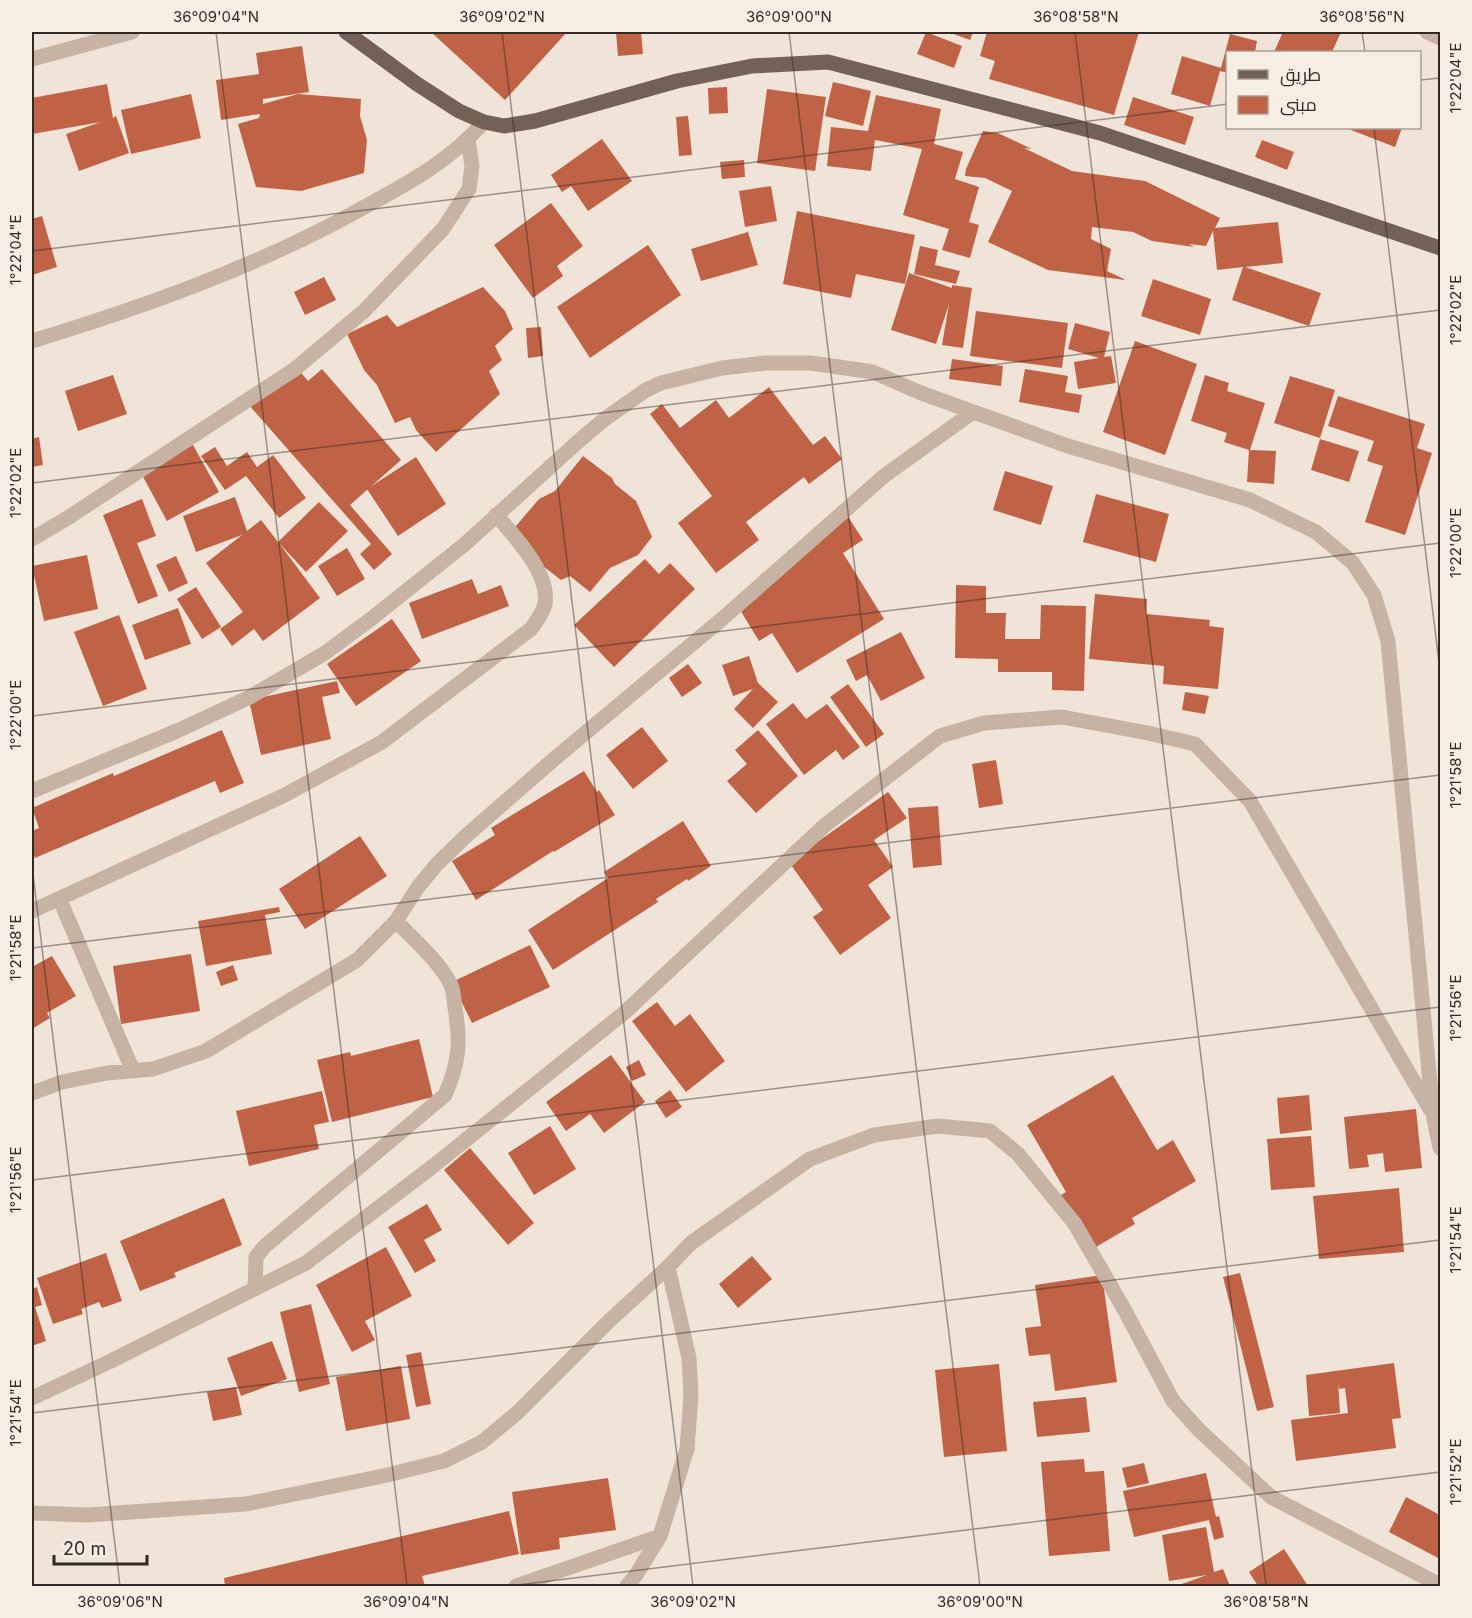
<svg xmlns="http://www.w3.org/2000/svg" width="1472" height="1618" font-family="Inter,Cairo,sans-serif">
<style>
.building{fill:#bf6245}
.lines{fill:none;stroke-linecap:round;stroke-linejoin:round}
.minor{stroke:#c6b3a4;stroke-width:15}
.major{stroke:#736057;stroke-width:15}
.ticks{fill:none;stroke:#322925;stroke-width:1.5;stroke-opacity:0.45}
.neatline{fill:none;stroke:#322925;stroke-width:2}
.ticks-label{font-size:15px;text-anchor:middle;fill:#322925}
</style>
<rect width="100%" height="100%" fill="#efe4d7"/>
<path class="building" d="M431 32H567L505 100Z
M616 32H641L643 54 618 56Z
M926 32 962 46 954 68 917 54Z
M948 32H973L970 40Z
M987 32H1139L1114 115 989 79 995 61 980 56Z
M1283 32H1341L1332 52H1274Z
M1230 34 1257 41 1255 52H1228V73L1220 71 1210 106 1171 94 1182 56 1221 68Z
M302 46 309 92 263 99V104L298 94 361 99 360 116 367 140 364 173 301 191 256 187 238 124 259 118 260 114 221 120 216 80 259 74 256 53Z
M833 82 871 91 863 126 825 116Z
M107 84 113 118 116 116 129 153 79 171 66 134 101 122 32 134V98Z
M727 87 728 113 709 114 708 88Z
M767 89 826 97 815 171 757 163Z
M191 94 201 138 131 154 121 110Z
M876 95 941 109 934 144 963 152 955 179 979 187 969 222 979 225 970 258 942 250 949 229 903 215 922 149 875 140 871 171 827 166 831 127 868 131Z
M1133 97 1194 117 1185 145 1124 125Z
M688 116 692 155 679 156 676 117Z
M1346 128H1402L1395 147Z
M983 131 998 133 1032 149 1024 148 1072 171 1145 181 1220 218 1215 228 1278 222 1283 263 1245 267 1321 293 1309 326 1232 300 1243 267 1217 270 1213 231 1206 246 1189 244 1194 247 1152 241 1133 232 1092 227 1091 239 1111 249 1107 271 1126 280 1048 270 988 242 1012 191 985 178 965 176 966 169Z
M602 139 632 181 588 211 571 186 562 192 551 175Z
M1262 140 1294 152 1287 170 1255 157Z
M744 160 745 177 722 179 720 162Z
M771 186 777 221 745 227 739 191Z
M551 203 583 246 557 266 563 276 533 298 494 245Z
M797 211 915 235 905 284 856 274 851 298 783 284Z
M42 216 57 267 32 275V219Z
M748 232 758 265 701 281 691 249Z
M648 245 681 295 590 358 557 307Z
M920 246 938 250 935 265 960 271 956 284 914 274Z
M909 273 952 288V285L972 288 963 348 942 345 949 304 936 344 891 330Z
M324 277 336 300 305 315 294 292Z
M1153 279 1211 299 1200 335 1141 316Z
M483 287 505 311 513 329 495 346 502 360 489 371 500 394 436 452 416 430 410 417 395 423 377 385 364 370 347 334 387 315 397 327Z
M976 311 1068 323 1062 368 970 356Z
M1075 323 1110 332 1104 357 1111 356 1116 383 1078 389 1074 362 1099 358 1068 349Z
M541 327 543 356 528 358 526 328Z
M1135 341 1197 364 1165 455 1103 432Z
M952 359 1003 366 1001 386 949 379Z
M297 368 308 381 322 369 401 460 350 505 392 554 374 570 360 554 371 544 249 405Z
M1025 369 1068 376 1065 392 1082 395 1079 413 1019 402Z
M113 375 127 414 78 431 65 391Z
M1205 375 1229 383 1227 391 1265 403 1250 450 1276 451 1274 484 1247 482 1249 450 1224 442 1227 433 1191 421Z
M1290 376 1335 390 1320 438 1274 423Z
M769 387 813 445 825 436 842 459 809 484 804 477 746 522 759 540 716 573 678 523 712 496 650 414 662 404 680 428 716 400 729 418Z
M1338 396 1425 424 1417 448 1432 453 1405 535 1365 522 1383 466 1367 461 1374 441 1328 426Z
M39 437 43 465 32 467V439Z
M1320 439 1359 451 1349 482 1311 470Z
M193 445 219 492 167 521 141 473Z
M215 447 227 466 247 452 257 467 273 455 306 498 279 518 246 476 225 490 201 456Z
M583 456 612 478 615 484 636 501 652 537 638 555 610 568 590 592 570 576 561 580 530 556 516 526 539 499 555 491Z
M416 457 446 504 398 536 367 489Z
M1005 471 1053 486 1041 525 993 510Z
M1096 494 1169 514 1156 562 1083 542Z
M235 497 247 531 261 520 278 542 319 502 348 531 306 572 279 543 320 598 263 641 254 629 232 646 220 629 243 612 206 563 242 535 196 552 183 516Z
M142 499 156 536 137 543 158 596 138 604 103 515Z
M847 515 863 540 843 553 884 619 797 673 772 633 759 641 737 605 768 586 761 574 816 540Z
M347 548 365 579 337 596 318 566Z
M87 555 98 609 44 621 32 566Z
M176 556 188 583 169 592 156 565Z
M645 559 659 574 670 563 695 589 614 667 574 625Z
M472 579 478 594 501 585 509 606 422 639 409 603Z
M956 585 986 586V613H1006L1005 639H1040L1041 605 1086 606 1084 691 1052 690V672H998V659L955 658Z
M196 587 221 627 202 639 177 599Z
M1095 594 1147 599 1146 614 1210 620 1209 626 1224 628 1218 689 1163 684 1164 666 1089 659Z
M178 608 191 644 145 660 132 625Z
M119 615 147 689 103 706 74 632Z
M392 619 421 661 356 706 327 664Z
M901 632 925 678 881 701 867 675 856 681 846 660Z
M749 656 758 683 778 702 753 728 734 709 753 689 733 696 722 665Z
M688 664 702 683 682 697 669 678Z
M337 681 340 693 322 697 331 739 261 755 249 700Z
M848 684 884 734 866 747 830 697Z
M1185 692 1209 696 1205 714 1182 710Z
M793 703 806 719 827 704 860 747 843 760 836 750 804 775 766 724Z
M642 727 668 761 633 789 606 755Z
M222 730 244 783 220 793 215 781 35 858 32 849V831L39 828 32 808 113 773 114 776Z
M758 730 798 776 756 813 727 781 747 764 735 750Z
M996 760 1003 804 979 808 972 764Z
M584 771 597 792 599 790 615 815 554 852 553 851 476 900 452 861 495 835 491 828Z
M888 792 907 818 874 840 893 867 868 885 891 918 840 955 813 917 823 910 789 862Z
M938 806 942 865 913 868 908 808Z
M683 821 711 866 688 881 687 879 656 899 658 902 553 970 528 930 608 878 604 872Z
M360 836 387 876 305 929 279 889Z
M279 907 280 912 265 915 272 954 206 966 198 921Z
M530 945 550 987 472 1023 452 982Z
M191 954 200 1011 121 1024 113 966Z
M52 956 76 996 47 1013 50 1018 32 1029V967Z
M233 965 238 980 221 986 216 972Z
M657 1002 675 1026 690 1014 725 1061 686 1092 632 1021Z
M419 1039 433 1097 332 1122 317 1060 350 1052 351 1056Z
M611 1055 645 1102 604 1133 590 1114 566 1131 546 1102Z
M639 1060 646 1075 632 1081 626 1067Z
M1113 1075 1157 1150 1173 1140 1196 1181 1132 1218 1135 1224 1084 1254 1053 1200 1066 1192 1027 1125Z
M670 1090 682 1107 666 1118 655 1101Z
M322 1091 329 1122 314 1125 319 1149 249 1166 236 1111Z
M1309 1095 1312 1130 1280 1134 1277 1098Z
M1416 1109 1422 1168 1385 1172 1383 1153 1367 1155 1369 1167 1349 1169 1344 1117Z
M550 1126 576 1169 534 1195 508 1153Z
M1311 1136 1315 1187 1271 1190 1267 1139Z
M470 1148 534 1223 508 1245 444 1170Z
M1399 1188 1404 1252 1319 1259 1313 1196Z
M224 1198 242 1245 174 1273 176 1277 140 1291 120 1241Z
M427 1204 442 1230 424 1240 436 1261 415 1273 388 1227Z
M386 1247 412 1296 365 1321 375 1340 352 1352 316 1285Z
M106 1253 122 1301 102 1308 99 1302 81 1309 83 1314 53 1324 37 1278Z
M752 1256 772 1279 738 1308 719 1284Z
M1240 1273 1274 1407 1257 1411 1223 1277Z
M1102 1275 1117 1382 1055 1391 1050 1354 1029 1356 1025 1328 1041 1326 1035 1285Z
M37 1287 42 1305 35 1307 46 1341 32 1346V1289Z
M311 1304 330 1384 299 1392 280 1312Z
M272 1341 287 1379 241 1396 227 1358Z
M421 1352 431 1404 416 1407 406 1355Z
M1394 1363 1401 1418 1392 1419 1396 1448 1296 1461 1291 1420 1348 1413 1345 1388 1339 1389 1338 1381 1340 1413 1309 1416 1306 1375Z
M999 1364 1007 1451 944 1457 935 1370Z
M401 1366 410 1419 346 1431 336 1377Z
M236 1387 242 1415 213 1421 207 1392Z
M1086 1397 1090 1432 1037 1437 1033 1402Z
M1084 1459 1085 1472 1104 1471 1110 1551 1049 1556 1041 1462Z
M1144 1463 1149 1483 1127 1488 1122 1468Z
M1206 1473 1216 1517 1219 1516 1224 1537 1214 1540 1209 1520 1134 1537 1123 1491Z
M608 1478 616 1530 559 1538 560 1549 521 1555 512 1492Z
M1406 1497 1440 1515V1559L1389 1532Z
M509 1511 519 1554 422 1576 425 1586H225L224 1578Z
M1206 1527 1214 1572 1223 1569 1230 1586H1176L1207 1575 1169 1581 1162 1535Z
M1284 1549 1308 1586H1258L1249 1572Z"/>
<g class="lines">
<path class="minor" d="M1427 32 1440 38
M32 59 132 32
M32 341C147 306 264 264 370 204 414 180 450 160 484 122
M32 539 66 519 295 369 364 311 443 229 469 189 472 166 468 140
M32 791 177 731 250 697 325 653 371 619 465 544 581 439 606 418 646 390 661 383 722 368 765 363H811L873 372 921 393 1068 446 1250 500 1316 532 1353 563 1374 595 1388 641 1433 1114 1440 1148
M60 900 133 1071
M32 911 283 796 382 742 531 629C536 621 543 613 545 604 550 573 515 537 496 515
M32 1093 62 1082 107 1073 153 1069 206 1051 357 960 396 921 418 887 437 864 467 835 553 760 722 619 884 476 973 412
M255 1289 256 1257 265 1246 445 1095C459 1063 461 1042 455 1008 454 1001 454 992 451 985 440 962 413 939 396 921
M32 1398 111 1361 306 1263 432 1167 624 1013 824 826 940 736 984 723 1062 717 1148 733 1195 744 1250 801 1430 1109
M32 1513 88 1515 246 1504 383 1476 444 1461 482 1442 517 1413 608 1322 668 1267 691 1243 810 1159 874 1135 938 1126 990 1131 1018 1154 1075 1224 1124 1309 1173 1401 1199 1430 1271 1497 1440 1585
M516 1586 660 1536
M627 1586 636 1575 660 1536 687 1449 691 1395 689 1358 668 1267"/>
<path class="major" d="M346 32 417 84 459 111 484 122 504 126 535 121 677 81 752 66 828 62 1100 133 1440 248"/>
</g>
<path class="ticks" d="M216 32 407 1586M502 32 693 1586M789 32 980 1586M1075 32 1266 1586M1362 32 1365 52M1420 80 1440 78M1374 128 1440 671M32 251 1228 104M32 483 1440 310M32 716 1440 543M32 866 120 1586M32 948 1440 775M32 1180 1440 1007M32 1413 1440 1240M509 1586 1440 1472"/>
<rect width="1472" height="1618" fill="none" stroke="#f7eee3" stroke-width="66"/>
<rect x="1226" y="51" width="195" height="78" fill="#f7eee3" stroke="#a89f97" stroke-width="1.5"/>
<rect x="1238" y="70" width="30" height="9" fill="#736057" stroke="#a89f97" stroke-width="1.5"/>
<text x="1280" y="81" font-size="18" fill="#322925">طريق</text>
<rect x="1238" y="96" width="30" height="18" fill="#bf6245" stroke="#a89f97" stroke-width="1.5"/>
<text x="1280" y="111" font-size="18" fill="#322925">مبنى</text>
<path d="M54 1555v9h93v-9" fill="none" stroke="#322925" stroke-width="3"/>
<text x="63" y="1555" font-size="18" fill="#322925" stroke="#f7eee3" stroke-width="4.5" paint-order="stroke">20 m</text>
<rect x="33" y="33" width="1406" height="1552" class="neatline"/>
<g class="ticks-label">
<text x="216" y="22">36°09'04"N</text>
<text x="502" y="22">36°09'02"N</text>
<text x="789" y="22">36°09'00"N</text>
<text x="1076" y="22">36°08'58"N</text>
<text x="1362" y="22">36°08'56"N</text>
<text transform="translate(1456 78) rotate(-90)" y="5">1°22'04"E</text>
<text transform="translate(16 250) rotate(-90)" y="5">1°22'04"E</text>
<text transform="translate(1456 310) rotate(-90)" y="5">1°22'02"E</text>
<text transform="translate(16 483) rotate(-90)" y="5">1°22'02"E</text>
<text transform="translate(1456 543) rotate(-90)" y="5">1°22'00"E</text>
<text transform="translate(16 715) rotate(-90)" y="5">1°22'00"E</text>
<text transform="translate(1456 775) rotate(-90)" y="5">1°21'58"E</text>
<text transform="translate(16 948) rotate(-90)" y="5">1°21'58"E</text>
<text transform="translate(1456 1008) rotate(-90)" y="5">1°21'56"E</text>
<text transform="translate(16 1180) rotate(-90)" y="5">1°21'56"E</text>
<text transform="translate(1456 1240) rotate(-90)" y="5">1°21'54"E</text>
<text transform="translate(16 1413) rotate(-90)" y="5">1°21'54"E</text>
<text transform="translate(1456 1472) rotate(-90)" y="5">1°21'52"E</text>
<text x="120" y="1607">36°09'06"N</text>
<text x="406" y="1607">36°09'04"N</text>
<text x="693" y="1607">36°09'02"N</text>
<text x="980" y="1607">36°09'00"N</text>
<text x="1266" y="1607">36°08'58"N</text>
</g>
</svg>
